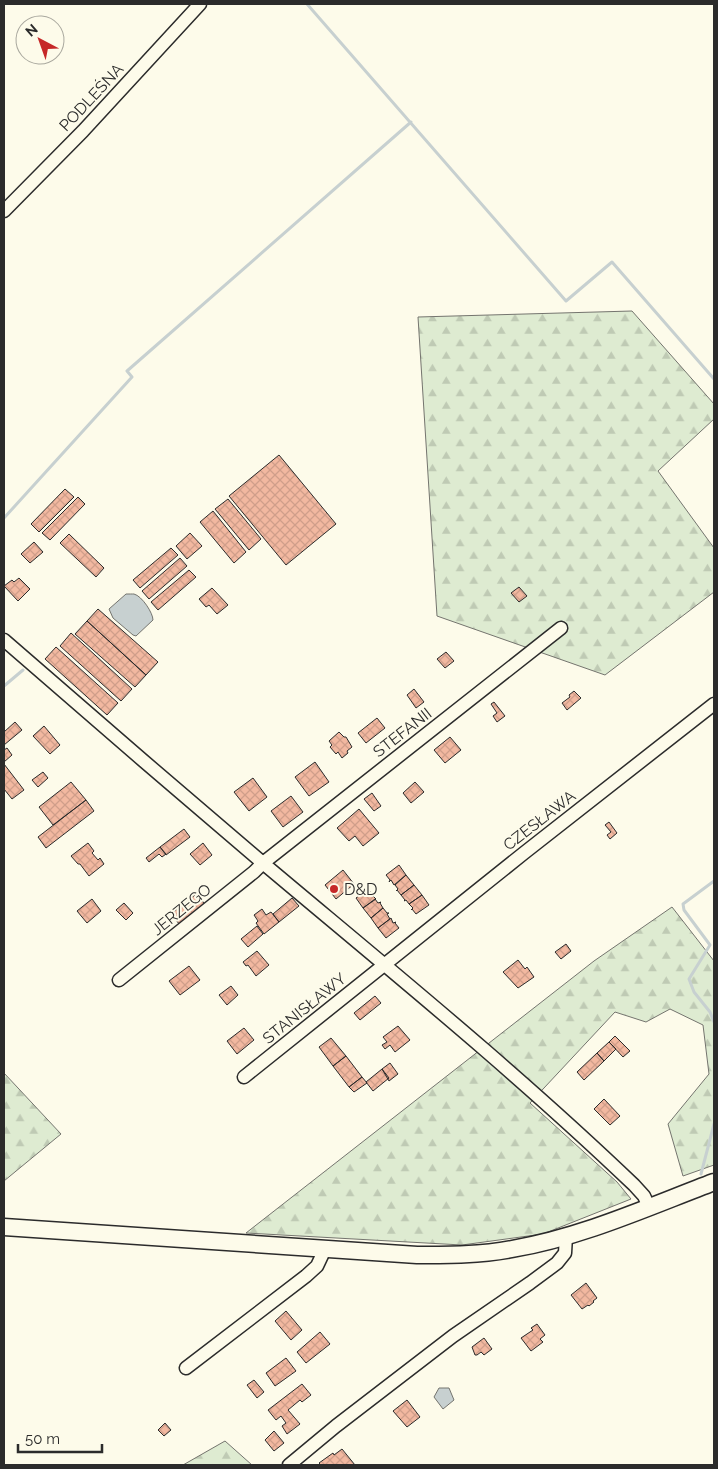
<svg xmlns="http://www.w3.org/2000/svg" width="718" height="1469" font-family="Raleway,sans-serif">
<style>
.forest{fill:url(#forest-firs);stroke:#74746e}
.water{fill:#c7d0d0;stroke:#74746e}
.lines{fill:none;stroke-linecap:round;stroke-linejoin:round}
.stream{stroke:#c7d0d0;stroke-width:3}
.building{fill:url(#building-cross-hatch);stroke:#2b2b2b}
.minor-casing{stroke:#2b2b2b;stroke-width:15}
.major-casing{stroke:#2b2b2b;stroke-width:19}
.minor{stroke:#fdfbea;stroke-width:12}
.major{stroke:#fdfbea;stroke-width:16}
.poi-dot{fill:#c62828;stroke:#fdfbea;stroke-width:2}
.labels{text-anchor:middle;stroke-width:4;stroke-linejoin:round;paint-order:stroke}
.street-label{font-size:16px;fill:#2b2b2b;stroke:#fdfbea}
.poi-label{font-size:16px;fill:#2b2b2b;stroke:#fdfbea;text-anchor:start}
</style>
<defs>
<pattern id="forest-firs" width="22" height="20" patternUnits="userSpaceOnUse" patternTransform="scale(1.25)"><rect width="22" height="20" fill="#deebd1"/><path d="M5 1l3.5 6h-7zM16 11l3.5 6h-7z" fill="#bfcab4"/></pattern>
<pattern id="building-cross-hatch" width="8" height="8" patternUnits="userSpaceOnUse" patternTransform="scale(1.25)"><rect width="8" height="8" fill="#f2b8a0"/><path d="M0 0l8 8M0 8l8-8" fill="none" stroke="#d09e8a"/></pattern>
</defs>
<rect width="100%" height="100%" fill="#fdfbea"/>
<path class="forest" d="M632 311 714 404V419L658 471 714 548V592L605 675 437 616 418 317Z
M672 907 714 961V1165L683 1176 668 1124 709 1074 703 1025 670 1009 646 1022 615 1012 530 1103 617 1182 631 1199 543 1234 462 1245 246 1233 594 961Z
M4 1073 61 1134 4 1181Z
M225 1441 252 1465H183Z"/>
<path class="water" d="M126 594C128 594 133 594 134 594 142 596 153 613 153 620L136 636 133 635 113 618 109 609Z
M439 1388H449L454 1400 443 1409 434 1397Z"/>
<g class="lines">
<path class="stream" d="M307 4 566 301 612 262 714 379
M4 518 132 377 127 371 411 122
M4 686 23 670
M714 881 683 904 684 910 710 945 689 979 694 992 710 1012 714 1022
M701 1174 714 1124"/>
</g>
<path class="building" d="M279 455 336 524 286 565 229 496Z
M65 489 74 497 39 532 31 524Z
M78 497 85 504 50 540 42 533Z
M228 499 261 539 249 550 215 509Z
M213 511 246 552 234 563 200 522Z
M190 533 202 546 187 559 176 546Z
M69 534 104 568 96 577 60 543Z
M34 542 43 552 30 563 21 554Z
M171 548 178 555 140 588 133 580Z
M180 558 187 566 149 599 142 591Z
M189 570 196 577 158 610 151 602Z
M19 578 30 589 18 601 4 586 12 580 14 582Z
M519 587 527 596 519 602 511 593Z
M212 588 228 605 217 614 209 605 206 607 199 599Z
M98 609 158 662 146 675 87 621Z
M87 621 146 675 135 687 75 634Z
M71 633 132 689 121 701 60 646Z
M56 647 118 703 107 715 45 659Z
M446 652 454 661 445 668 437 659Z
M414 689 424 702 416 708 407 695Z
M574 691 581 698 567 710 562 703 570 697 569 695Z
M494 702 505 716 497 722 493 716 497 713 491 704Z
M377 718 385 728 366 743 358 733Z
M15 722 22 730 4 745V732Z
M44 726 60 745 50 754 33 736Z
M339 732 344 737H346L352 747 347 751 348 753 342 758 338 752 336 754 330 747 332 745 329 741Z
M450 737 461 750 445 763 434 750Z
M7 748 12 755 4 762V750Z
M315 762 329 782 309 796 295 777Z
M4 764 24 790 12 799 4 789Z
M43 772 48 778 38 787 32 780Z
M253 778 267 797 249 811 234 792Z
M71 782 86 800 53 825 39 807Z
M415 782 424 792 411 803 403 793Z
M372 793 381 806 374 811 364 799Z
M291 796 303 812 283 827 271 811Z
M86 800 94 811 46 848 38 837Z
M359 809 379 833 363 846 355 836 349 841 337 828Z
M609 822 617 833 610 839 607 835 611 832 605 825Z
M184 829 190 837 166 855 160 847Z
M88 843 94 851 92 853 98 860 100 858 104 864 89 876 80 864H78L71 856Z
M203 843 212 855 200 865 190 854Z
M160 847 166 854 162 857 159 854 149 862 146 858Z
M399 865 406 875 394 885 391 880 389 882 390 880 386 875Z
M343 870 354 884 336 899 325 885Z
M406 875 414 885 401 895 397 890 396 891 398 889 395 885Z
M414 885 422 895 409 904 406 900 404 901 405 900 401 895Z
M368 889 372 894 374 893 372 895 376 899 363 908 356 898Z
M196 894 205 904 180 925 171 914Z
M422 895 429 905 416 914 412 909 411 910 413 908 409 904Z
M292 898 299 906 279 922 273 914Z
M92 899 101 911 87 923 77 911Z
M375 899 378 903 381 902 380 903 383 908 371 918 363 908Z
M124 903 133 913 126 920 116 910Z
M383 908 387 913H389L387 914 390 919 378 928 371 918Z
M262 909 266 915 271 912 279 922 264 934 256 923 258 921 254 915Z
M391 918 393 923 396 922 395 923 399 928 386 938 378 928Z
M257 926 263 934 248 947 241 939Z
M566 944 571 951 561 959 555 952Z
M257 951 269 965 256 976 248 965 246 966 243 962Z
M518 960 525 969 527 967 534 977 518 988 503 972Z
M189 966 200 980 180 995 169 981Z
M231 986 238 995 227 1005 219 995Z
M375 996 381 1003 360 1020 354 1013Z
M398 1026 410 1040 395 1052 390 1045 385 1049 382 1045 387 1042 383 1037Z
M244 1028 254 1040 237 1054 227 1041Z
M615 1036 630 1051 623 1057 609 1042Z
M331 1038 346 1056 333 1066 319 1047Z
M609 1042 616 1049 604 1061 597 1053Z
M597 1053 604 1061 584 1080 577 1072Z
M346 1056 362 1077 349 1087 333 1066Z
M390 1063 398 1074 389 1081 382 1069Z
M382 1069 389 1078 373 1091 366 1082Z
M362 1077 367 1083 354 1092 349 1087Z
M604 1099 620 1116 610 1125 594 1109Z
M586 1283 597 1298 593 1301 594 1302 589 1306 588 1305 582 1309 571 1295Z
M286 1311 302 1330 291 1340 275 1321Z
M537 1324 545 1335 540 1339 543 1342 531 1351 521 1338 533 1330 531 1328Z
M320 1332 330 1344 306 1363 297 1352Z
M484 1338 492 1349 484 1355 481 1352 477 1355H475L472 1347Z
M286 1358 296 1371 275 1386 266 1373Z
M254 1380 264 1392 257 1398 247 1385Z
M302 1384 311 1395 302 1402 300 1400 288 1410 300 1424 287 1434 282 1426 286 1423 281 1416 276 1420 268 1410Z
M407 1400 420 1417 407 1427 393 1411Z
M165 1423 171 1430 164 1436 158 1430Z
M274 1431 284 1443 274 1451 265 1440Z
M342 1449 355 1465H321L319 1463 333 1453 334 1455Z"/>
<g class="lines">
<defs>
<path id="minor" d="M4 211 83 131 200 4
M4 640C90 715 177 790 264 864 389 969 516 1072 634 1185L644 1196 649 1207
M119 980 254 872 263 863 561 628
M244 1077 524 853 714 704
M186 1368 306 1276 317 1266 325 1249
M289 1465 336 1426 453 1336 530 1283 557 1263 565 1253 566 1236"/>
<path id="major" d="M4 1227 417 1255C449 1255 481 1255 512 1249 582 1237 648 1207 714 1182"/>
</defs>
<use href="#minor" class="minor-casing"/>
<use href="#major" class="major-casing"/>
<use href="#minor" class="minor"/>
<use href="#major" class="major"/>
</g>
<circle class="poi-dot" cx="334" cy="889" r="5"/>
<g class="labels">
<g class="street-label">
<text transform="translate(91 97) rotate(-47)" y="6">PODLEŚNA</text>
<text transform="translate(402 732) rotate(-38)" y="6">STEFANII</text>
<text transform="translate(539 820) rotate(-38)" y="6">CZESŁAWA</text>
<text transform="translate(181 909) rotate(-39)" y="6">JERZEGO</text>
<text transform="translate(304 1008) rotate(-39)" y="6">STANISŁAWY</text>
</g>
<g class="poi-label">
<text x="344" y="895">D&amp;D</text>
</g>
</g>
<rect width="718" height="1469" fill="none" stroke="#2b2b2b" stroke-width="10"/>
<g transform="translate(40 40) rotate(319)"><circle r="24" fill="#fdfbea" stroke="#a9a89e"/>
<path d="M0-4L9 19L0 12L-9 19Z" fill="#c62828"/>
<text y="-8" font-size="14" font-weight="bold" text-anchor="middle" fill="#2b2b2b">N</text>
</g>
<path d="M18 1444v8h84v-8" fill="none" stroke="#2b2b2b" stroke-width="2.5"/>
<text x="25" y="1444" font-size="15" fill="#2b2b2b" stroke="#fdfbea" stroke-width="4" paint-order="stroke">50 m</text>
</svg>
